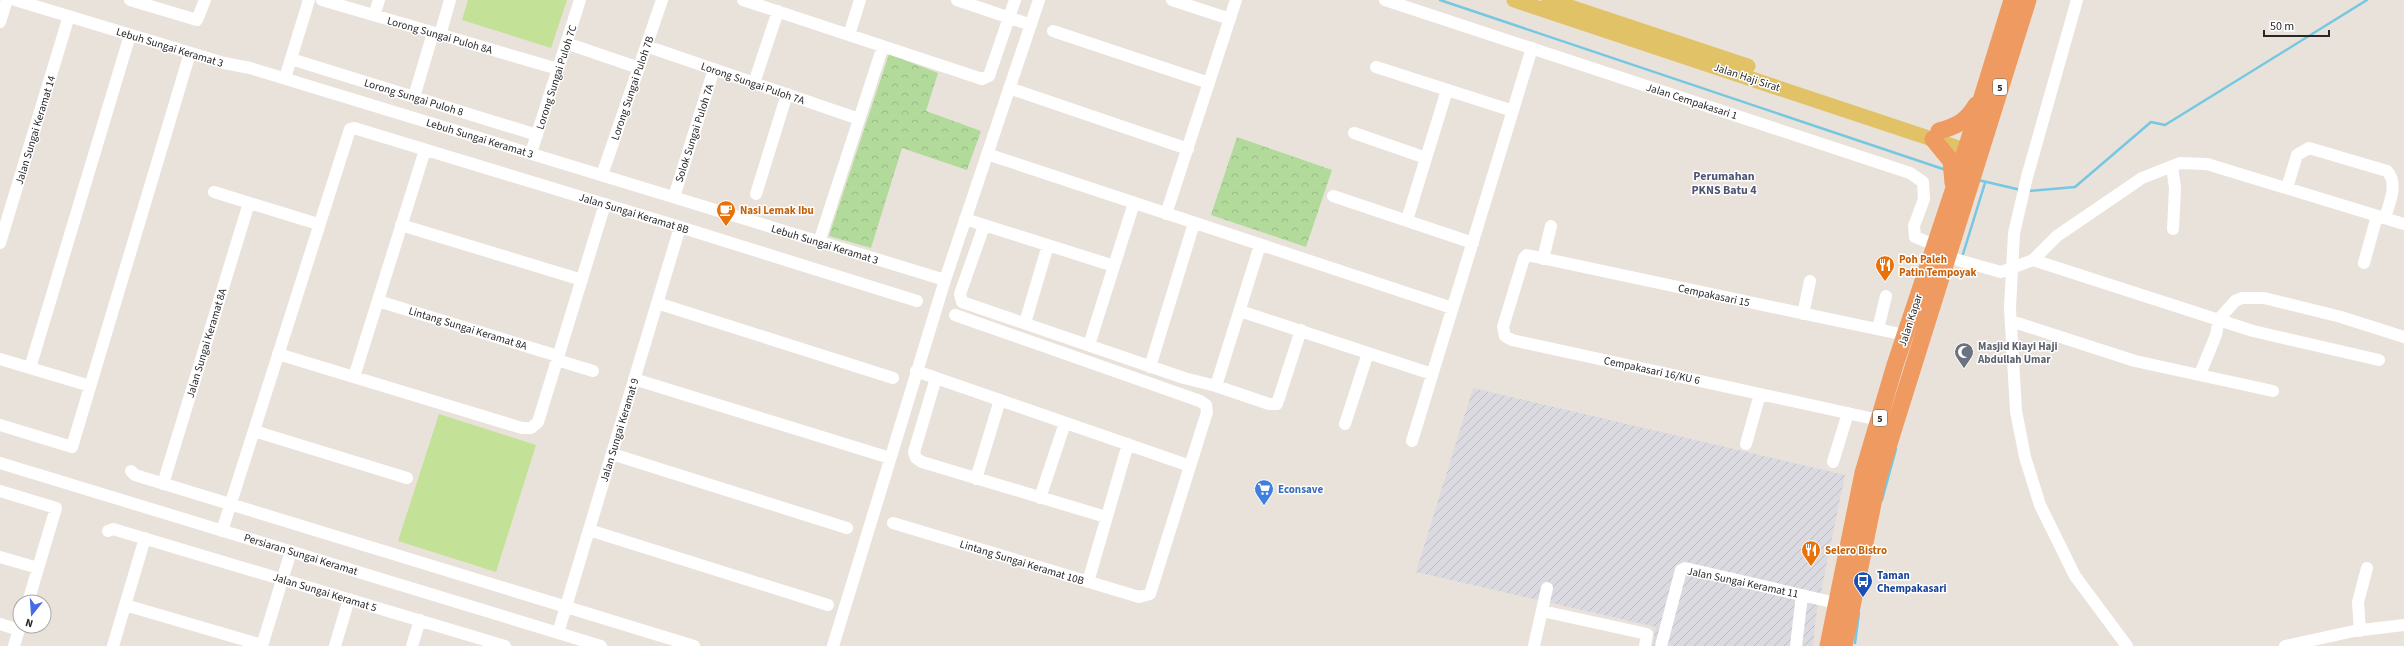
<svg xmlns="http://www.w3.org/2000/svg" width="2404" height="646" font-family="'Source Sans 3',sans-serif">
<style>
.industrial{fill:url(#industrial-furrows)}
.forest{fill:url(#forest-crowns)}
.pitch{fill:#c4e198}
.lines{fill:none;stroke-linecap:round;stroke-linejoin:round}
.stream{stroke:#76c7e1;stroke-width:2.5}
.minor{stroke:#fff;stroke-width:12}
.major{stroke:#e2c266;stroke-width:15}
.highway{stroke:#ee9a60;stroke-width:17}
.labels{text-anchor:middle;stroke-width:3;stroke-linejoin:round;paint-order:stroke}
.shield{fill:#fff;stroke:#686868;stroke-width:1}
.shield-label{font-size:10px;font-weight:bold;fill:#272727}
.street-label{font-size:11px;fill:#272727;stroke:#fff}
.food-label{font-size:11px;font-weight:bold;fill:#c56008;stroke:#fff;text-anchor:start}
.worship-label{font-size:11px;font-weight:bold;fill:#5b616d;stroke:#fff;text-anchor:start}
.shop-label{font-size:11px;font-weight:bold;fill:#366cbe;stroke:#fff;text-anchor:start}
.transit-label{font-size:11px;font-weight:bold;fill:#164399;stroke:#fff;text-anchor:start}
.neighbourhood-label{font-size:12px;font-weight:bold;fill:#4d5573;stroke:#fff}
</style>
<defs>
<pattern id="industrial-furrows" width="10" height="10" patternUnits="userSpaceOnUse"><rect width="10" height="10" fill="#dcdae1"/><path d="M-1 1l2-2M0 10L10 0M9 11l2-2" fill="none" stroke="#bdbbc1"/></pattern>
<pattern id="forest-crowns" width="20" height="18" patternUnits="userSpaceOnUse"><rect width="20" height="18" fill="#b2da9b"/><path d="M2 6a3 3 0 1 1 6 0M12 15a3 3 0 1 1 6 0" fill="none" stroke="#99bb86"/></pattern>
</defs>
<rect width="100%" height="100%" fill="#e9e2da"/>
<path class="industrial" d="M1473 388 1845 475 1816 616 1813 646H1652L1656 627 1416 572Z"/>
<path class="forest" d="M889 54 938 73 926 111 981 131 967 170 902 148 871 248 829 236Z
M1237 137 1332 170 1306 247 1211 215Z"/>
<path class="pitch" d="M468 0H567L551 48 462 20Z
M439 414 536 445 496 572 398 541Z"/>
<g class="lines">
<path class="stream" d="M1440 0 1946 170
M1978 180 2021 190
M2028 191 2075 187 2151 122 2165 125 2367 0
M1963 254 1985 183
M1882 500 1896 449
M1855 643 1859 613"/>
<path class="minor" d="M15 0 224 63 250 68 945 280
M130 0 197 20 205 0
M322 0 558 69
M743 0 982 79 989 76 1015 0
M957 0 1031 25
M1172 0 1230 19
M1385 0 1910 173 1923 182 1924 199 1914 226 1915 237 1935 245
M2077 0 2027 177 2014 233 2010 308 2016 411 2025 457 2040 505 2075 576 2127 646
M374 15 379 0
M0 22 7 0
M1053 31 1209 83
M440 35 450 0
M849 35 860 0
M566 43 639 68
M646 46 859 119
M291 59 537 135
M1376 67 1513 111
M285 78 309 0
M754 83 778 11
M1009 88 1188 149
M414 97 433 33
M1354 133 1426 158
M531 153 580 0
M987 154 1452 308
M2172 166 2175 188 2173 229
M602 175 662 0
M2287 188 2297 155 2309 148 2387 171C2399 184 2389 203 2385 218
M214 192 318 224
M756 194 787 94
M1333 196 1473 243
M674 197 714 69
M1166 214 1236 0
M965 219 1114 266
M1407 220 1447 90
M401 225 582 280
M984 226 960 294 962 302 1184 378 1216 386 1269 404H1277L1301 330
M819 242 883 46
M0 243 69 16
M1947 257 2001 272 2033 260 2057 236 2142 178 2180 163 2207 164 2404 224
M1543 259 1551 226
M2033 260 2253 331 2379 360
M2364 263 2377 216
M378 301 558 356
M657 303 893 378
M1240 311 1432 374
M1803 314 1810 281
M2011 321 2135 361 2273 391
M1025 323 1048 245
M1878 329 1886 296
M1089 345 1134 203
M278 354 522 428H531L538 422 605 204
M0 359 90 386
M557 360 593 371
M1150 367 1194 223
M30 368 130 35
M916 371 1190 466
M2200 374 2216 335 2219 319 2235 301 2242 298H2264L2341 317 2404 337
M354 377 425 150
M936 378 914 452 916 458 922 462 1106 517
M634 379 890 458
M1216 386 1260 245
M1879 420 1512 340 1505 336 1503 327 1524 258 1527 255 1905 335
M1345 424 1368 353
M0 425 72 447 190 53
M254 431 407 478
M1412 441 1532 48
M1746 444 1760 394
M612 454 847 528
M1833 462 1848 413
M0 463 601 646
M131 471 135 475 694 646
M976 479 1000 400
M163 484 249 203
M0 491 56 508 28 602
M1040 498 1065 423
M893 523 1139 597 1150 594 1207 412 1206 405 1200 401 955 315
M589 530 828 605
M108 531 113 529 505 646
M222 531 350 129 354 128 680 227 917 301
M0 557 38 568
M1088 582 1128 444
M125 605 262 645
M1542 611 1647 634 1645 646
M0 624 19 630
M2360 631 2358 602 2367 568
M558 633 680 227
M14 646 20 626
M113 646 145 538
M262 646 291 551
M335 646 349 599
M412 646 420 620
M833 646 945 280 1039 0
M1534 646 1547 588
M1661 646 1681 570 1685 568 1836 603
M1796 646 1802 595
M2285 646 2354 631 2404 625"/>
<path class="major" d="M1514 0 1977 154
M1549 0 1748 66"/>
<path class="highway" d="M1939 131C1957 126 1967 121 1976 105
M1933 139 1951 161 1953 183
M1828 646 1863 473 1895 365 1954 188 2012 0
M1844 646 1878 479 2028 0"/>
</g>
<defs>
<symbol id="cafe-pin" viewBox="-11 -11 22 30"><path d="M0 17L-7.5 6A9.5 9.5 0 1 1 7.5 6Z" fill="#e8710a" stroke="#fff"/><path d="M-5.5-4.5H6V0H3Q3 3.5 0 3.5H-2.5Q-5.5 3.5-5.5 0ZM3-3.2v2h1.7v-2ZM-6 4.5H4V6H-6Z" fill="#fff"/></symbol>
<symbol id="restaurant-pin" viewBox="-11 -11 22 30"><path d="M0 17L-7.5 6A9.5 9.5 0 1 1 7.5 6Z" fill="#e8710a" stroke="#fff"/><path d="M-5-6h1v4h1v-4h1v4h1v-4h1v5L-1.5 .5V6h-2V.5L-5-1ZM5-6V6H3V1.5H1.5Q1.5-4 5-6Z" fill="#fff"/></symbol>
<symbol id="mosque-pin" viewBox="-11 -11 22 30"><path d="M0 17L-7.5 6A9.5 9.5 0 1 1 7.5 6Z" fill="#6b7280" stroke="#fff"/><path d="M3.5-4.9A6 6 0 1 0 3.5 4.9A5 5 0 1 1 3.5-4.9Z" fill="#fff"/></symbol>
<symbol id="supermarket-pin" viewBox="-11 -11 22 30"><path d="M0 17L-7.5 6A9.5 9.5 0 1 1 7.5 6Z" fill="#3f7fe0" stroke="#fff"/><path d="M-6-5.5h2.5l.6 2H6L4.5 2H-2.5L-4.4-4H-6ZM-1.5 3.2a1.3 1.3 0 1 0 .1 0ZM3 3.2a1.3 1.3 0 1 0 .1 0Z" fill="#fff"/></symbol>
<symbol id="bus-pin" viewBox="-11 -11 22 30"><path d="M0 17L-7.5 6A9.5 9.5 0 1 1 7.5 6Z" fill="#1a4fb4" stroke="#fff"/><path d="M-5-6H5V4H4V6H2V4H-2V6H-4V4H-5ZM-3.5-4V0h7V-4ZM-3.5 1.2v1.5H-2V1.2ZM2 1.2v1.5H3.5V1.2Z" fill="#fff"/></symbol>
</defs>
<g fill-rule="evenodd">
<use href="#cafe-pin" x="715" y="199" width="22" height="30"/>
<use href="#restaurant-pin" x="1874" y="254" width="22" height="30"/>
<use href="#mosque-pin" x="1953" y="341" width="22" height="30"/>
<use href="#supermarket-pin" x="1253" y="478" width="22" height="30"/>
<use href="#restaurant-pin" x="1800" y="539" width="22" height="30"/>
<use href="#bus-pin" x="1852" y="570" width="22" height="30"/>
</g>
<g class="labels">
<g class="shield">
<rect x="1993" y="79" width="14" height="16" rx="3"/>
<rect x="1873" y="410" width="14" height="16" rx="3"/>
</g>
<g class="shield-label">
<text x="2000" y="91">5</text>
<text x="1880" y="422">5</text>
</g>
<g class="street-label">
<text transform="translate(440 35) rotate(16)" y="4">Lorong Sungai Puloh 8A</text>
<text transform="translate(170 47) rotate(17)" y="4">Lebuh Sungai Keramat 3</text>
<text transform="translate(556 77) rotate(-72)" y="4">Lorong Sungai Puloh 7C</text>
<text transform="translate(1747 77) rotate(18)" y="4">Jalan Haji Sirat</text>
<text transform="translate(753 83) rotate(19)" y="4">Lorong Sungai Puloh 7A</text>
<text transform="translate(632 88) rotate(-71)" y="4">Lorong Sungai Puloh 7B</text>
<text transform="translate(414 97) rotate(17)" y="4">Lorong Sungai Puloh 8</text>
<text transform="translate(1692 101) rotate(18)" y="4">Jalan Cempakasari 1</text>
<text transform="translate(35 130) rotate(-73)" y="4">Jalan Sungai Keramat 14</text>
<text transform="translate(694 133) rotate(-72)" y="4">Solok Sungai Puloh 7A</text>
<text transform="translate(480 138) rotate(17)" y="4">Lebuh Sungai Keramat 3</text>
<text transform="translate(634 213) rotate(17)" y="4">Jalan Sungai Keramat 8B</text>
<text transform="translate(825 244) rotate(17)" y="4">Lebuh Sungai Keramat 3</text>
<text transform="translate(1714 295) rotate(12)" y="4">Cempakasari 15</text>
<text transform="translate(1910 320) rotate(-72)" y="4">Jalan Kapar</text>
<text transform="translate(468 328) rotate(17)" y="4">Lintang Sungai Keramat 8A</text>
<text transform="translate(206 343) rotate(-73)" y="4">Jalan Sungai Keramat 8A</text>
<text transform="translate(1652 370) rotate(12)" y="4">Cempakasari 16/KU 6</text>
<text transform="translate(619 430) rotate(-73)" y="4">Jalan Sungai Keramat 9</text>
<text transform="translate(301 554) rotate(17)" y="4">Persiaran Sungai Keramat</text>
<text transform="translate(1022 562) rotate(17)" y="4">Lintang Sungai Keramat 10B</text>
<text transform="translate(1743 582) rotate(12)" y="4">Jalan Sungai Keramat 11</text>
<text transform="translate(325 592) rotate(17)" y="4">Jalan Sungai Keramat 5</text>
</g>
<g class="food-label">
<text x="740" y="214">Nasi Lemak Ibu</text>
<text x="1899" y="263">Poh Paleh<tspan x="1899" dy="13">Patin Tempoyak</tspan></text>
<text x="1825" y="554">Selero Bistro</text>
</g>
<g class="worship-label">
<text x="1978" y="350">Masjid Kiayi Haji<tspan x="1978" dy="13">Abdullah Umar</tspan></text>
</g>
<g class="shop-label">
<text x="1278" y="493">Econsave</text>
</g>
<g class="transit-label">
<text x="1877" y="579">Taman<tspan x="1877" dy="13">Chempakasari</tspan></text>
</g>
<g class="neighbourhood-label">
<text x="1724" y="180">Perumahan<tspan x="1724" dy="14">PKNS Batu 4</tspan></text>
</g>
</g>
<g transform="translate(32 614) rotate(197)"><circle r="19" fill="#ffffff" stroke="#a9a9a9"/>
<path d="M0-3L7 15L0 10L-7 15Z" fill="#496ae7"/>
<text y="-6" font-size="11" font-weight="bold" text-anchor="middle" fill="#272727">N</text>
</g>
<path d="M2264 30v6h65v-6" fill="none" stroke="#272727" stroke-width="2"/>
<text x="2270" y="30" font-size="12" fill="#272727" stroke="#ffffff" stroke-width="3" paint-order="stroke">50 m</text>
</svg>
